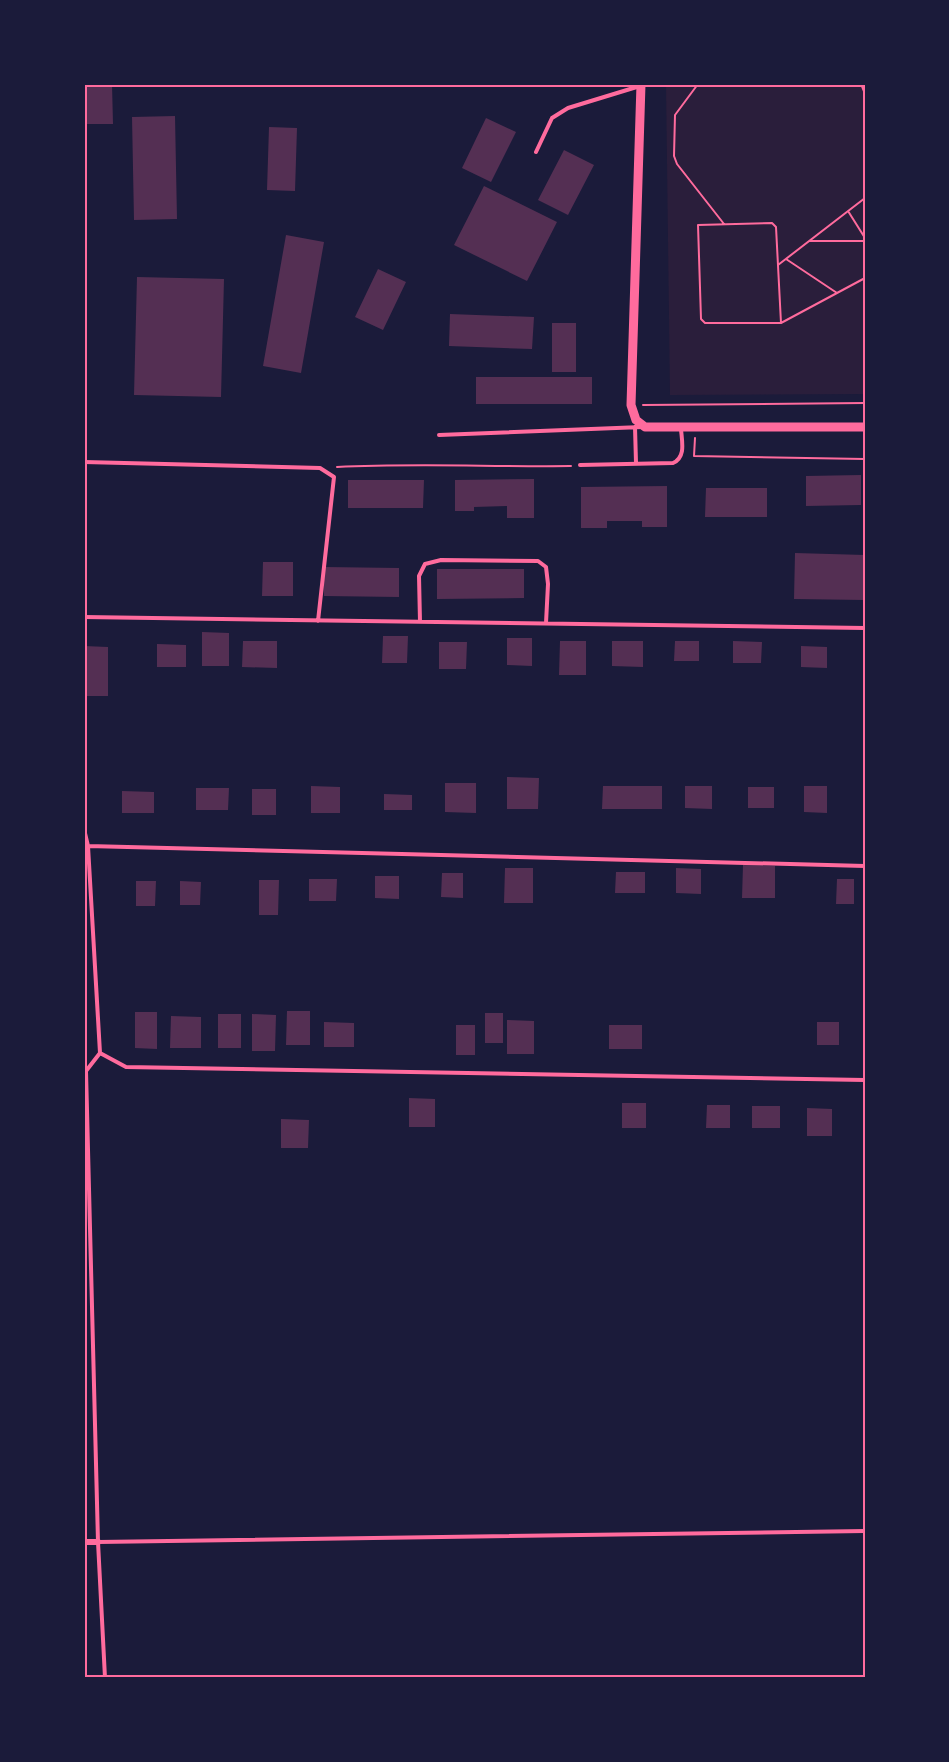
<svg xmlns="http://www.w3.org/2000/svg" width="949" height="1762" font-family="'Golos Text',sans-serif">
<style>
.green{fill:#2a1e3b}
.building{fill:#542f53}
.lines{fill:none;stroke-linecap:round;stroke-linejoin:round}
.path{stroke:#ff6b9d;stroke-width:2}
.service{stroke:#ff6b9d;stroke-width:4}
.minor{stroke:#ff6b9d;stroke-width:6}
.tertiary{stroke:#ff6b9d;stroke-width:9}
.neatline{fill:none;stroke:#ff6b9d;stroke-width:2}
</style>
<rect width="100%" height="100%" fill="#1b1b3a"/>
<path class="green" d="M666 84H865V394L670 395Z"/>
<path class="building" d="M84 84H112L113 124H85Z
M175 116 177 219 134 220 132 117Z
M486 118 516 132 491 182 462 168Z
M269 127 297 128 295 191 267 190Z
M564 150 594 165 568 215 538 200Z
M484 186 557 222 527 281 454 245Z
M286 235 324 242 301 373 263 366Z
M378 269 406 282 383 330 355 317Z
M137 277 224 279 221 397 134 395Z
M450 314 534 317 532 349 449 346Z
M552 323H576V372H552Z
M476 377H592V404H476Z
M861 475V505L806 506V476Z
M534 479V518H507V506L474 507V511H455V480Z
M348 480H424L423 508H348Z
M667 486V527H642V521H607V528H581V487Z
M706 488H767V517H705Z
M795 553 865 555 864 600 794 599Z
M263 562H293V596H262Z
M324 567 399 568V597L324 596Z
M437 569H524V598L437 599Z
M202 632 229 633V666H202Z
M383 636H408L407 663H382Z
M507 638H532V666L507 665Z
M243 641H277V668L242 667Z
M560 641H586V675H559Z
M612 641H643V667L612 666Z
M675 641H699V661H674Z
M733 641 762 642 761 663H733Z
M439 642H467L466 669H439Z
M157 644 186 645V667H157Z
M84 646 108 647V696H84Z
M801 646 827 647V668L801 667Z
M507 777 539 778 538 809H507Z
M445 783H476V813L445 812Z
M311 786 340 787V813H311Z
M603 786H662V809H602Z
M685 786H712V809L685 808Z
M804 786H827V813L804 812Z
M748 787H774V808H748Z
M196 788H229L228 810H196Z
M252 789H276V815H252Z
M122 791 154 792V813H122Z
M384 794 412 795V810H384Z
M743 865 775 866V898H742Z
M505 868H533V903H504Z
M676 868 701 869V894L676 893Z
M616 872H645V893H615Z
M442 873H463V898L441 897Z
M375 876H399V899L375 898Z
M309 879H337L336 901H309Z
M837 879H854V904H836Z
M259 880H279L278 915H259Z
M136 881H156L155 906H136Z
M180 881 201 882 200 905H180Z
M287 1011H310V1045H286Z
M135 1012H157V1049L135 1048Z
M485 1013H503V1043H485Z
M218 1014H241V1048H218Z
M252 1014 276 1015 275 1051H252Z
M171 1016 201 1017V1048H170Z
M507 1020 534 1021V1054H507Z
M324 1022 354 1023V1047H324Z
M817 1022H839V1045H817Z
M456 1025H475V1055H456Z
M609 1025H642V1049H609Z
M409 1098 435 1099V1127H409Z
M622 1103H646V1128H622Z
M707 1105H730V1128H706Z
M752 1106H780V1128H752Z
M807 1108 832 1109V1136H807Z
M281 1119 309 1120 308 1148H281Z"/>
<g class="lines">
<path class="path" d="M698 84 675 115 674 156 677 164 724 224
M861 84 865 94
M848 211 865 238
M809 241H865
M786 259 837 293
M778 265 865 198
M781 323 776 227 772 223 698 225 701 319 705 323H781L865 278
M643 405 865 403
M695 438 694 456 865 459
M337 467C415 463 493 467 571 466"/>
<path class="service" d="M536 152 552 118 568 108 640 86
M635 427 636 463
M439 435 642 427
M84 462 320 468 334 477 318 621
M580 465 673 463C686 457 682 442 681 429
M84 617 865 628
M420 622 419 576 425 564 441 560 538 561 546 567 548 584 546 623
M84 829 88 846 100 1053 86 1071 98 1542 865 1531
M88 846 865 866
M100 1053 126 1067 865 1080
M98 1542 105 1678"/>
<path class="minor" d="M84 1542H98"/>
<path class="tertiary" d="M641 84 631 405 636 420 645 427H865"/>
</g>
<rect width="949" height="1762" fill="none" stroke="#1b1b3a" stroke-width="171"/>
<rect x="86" y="86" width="778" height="1590" class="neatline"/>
</svg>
